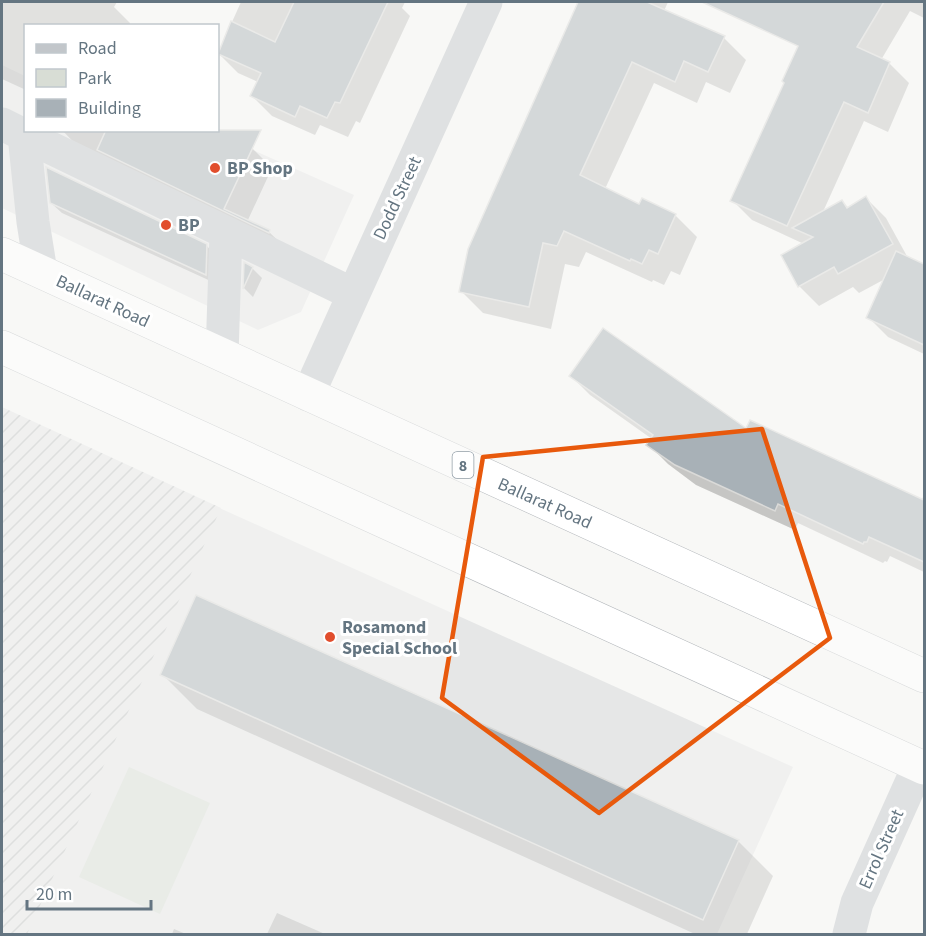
<svg xmlns="http://www.w3.org/2000/svg" width="926" height="936" font-family="'Source Sans 3',sans-serif">
<style>
.built{fill:#e6e7e7}
.industrial{fill:url(#industrial-furrows)}
.park{fill:#d8ddd5}
.shadow{fill:#0003}
.building{fill:#a8b1b7;stroke:#dadad8;stroke-width:1.5}
.lines{fill:none;stroke-linecap:round;stroke-linejoin:round}
.highway-casing{stroke:#b3b7bb;stroke-width:34}
.minor{stroke:#c2c6ca;stroke-width:33}
.highway{stroke:#fff;stroke-width:33}
.marked{fill:none;stroke:#e8590c;stroke-width:4.5;stroke-linejoin:round}
.poi-dot{fill:#e14e2d;stroke:#fff;stroke-width:2}
.labels{text-anchor:middle;stroke-width:6;stroke-linejoin:round;paint-order:stroke}
.shield{fill:#fff;stroke:#929ea7;stroke-width:1.5}
.shield-label{font-size:16px;font-weight:bold;fill:#647581}
.poi-label{font-size:18px;font-weight:bold;fill:#647581;stroke:#fff;text-anchor:start}
.street-label{font-size:18px;fill:#647581;stroke:#fff}
</style>
<defs>
<pattern id="industrial-furrows" width="10" height="10" patternUnits="userSpaceOnUse" patternTransform="scale(1.5)"><rect width="10" height="10" fill="#e6e7e7"/><path d="M-1 1l2-2M0 10L10 0M9 11l2-2" fill="none" stroke="#bec0c1"/></pattern>
</defs>
<rect width="100%" height="100%" fill="#f8f8f6"/>
<path class="built" d="M2 65 25 76 26 130 210 131 354 195 301 312 258 330 2 208Z
M215 506 793 767 717 934H21Z"/>
<path class="industrial" d="M2 407 221 508 27 934H2Z"/>
<path class="park" d="M129 767 210 803 160 914 79 877Z"/>
<path class="shadow" d="M2 2H117L114 7 130 23 129 26H26V90L2 79Z
M241 2H405L402 8 410 16 360 123 356 121 348 137 320 125 315 135 272 116 252 96 258 82 238 73 218 53Z
M580 2H668L664 11 724 38 746 60 730 93 706 82 697 103 654 83 605 189 640 206 675 215 697 237 680 275 671 271 664 285 653 280 652 282 586 252 579 267 565 264 551 329 483 313 461 291 469 248Z
M820 2H924V18L910 11 881 60 889 63 909 83 888 132 864 121 822 214 842 202 849 208 866 198 886 218 908 258 924 266V354L888 337 868 317 885 279 859 293 853 287 819 306 799 286 804 244 752 220 732 200Z
M62 130H213L252 148 272 168 247 222 269 232 289 251 82 151Z
M51 203 206 245 216 256 215 283 62 213Z
M245 264 252 268 262 278 253 297 244 288Z
M570 375 747 430 922 500 924 494V572L890 556 887 562 885 561 883 563 798 523 795 530 696 485 668 464 648 444 652 439 590 395Z
M162 674 738 841 773 876 747 934H695L197 709Z
M277 913 325 934H267Z
M174 929 186 934H172Z"/>
<path class="building" d="M294 2H388L340 103 335 102 327 118 300 106 295 117 250 96 261 73 218 54 231 21 275 42Z
M578 2H647L725 36 708 72 684 61 675 82 632 62 580 175 639 204 642 198 676 214 658 254 649 250 642 264 631 259 630 261 564 231 557 246 543 243 529 307 459 292 468 249Z
M702 2H884L857 47 890 62 868 113 844 102 787 226 730 201 784 83 782 81 798 46Z
M106 130H261L224 209 270 230 269 233 97 150Z
M46 167 207 244 206 275 50 203Z
M866 196 893 244 838 274 834 267 798 287 781 255 813 237 792 228 842 200 847 208Z
M896 251 924 264V345L866 318Z
M244 262 253 267 243 289Z
M603 328 746 428 750 420 924 500V562L869 537 867 542H864L863 544 778 504 775 511 675 465 646 445 653 435 569 376Z
M196 595 739 840 703 920 160 675Z"/>
<g class="lines">
<defs>
<path id="highway" d="M2 254 924 676
M2 347 924 768"/>
</defs>
<use href="#highway" class="highway-casing"/>
<path class="minor" d="M2 124 24 135 33 222 41 272
M24 135 353 294
M222 355 226 233
M308 395 486 2
M849 934 857 903 919 765"/>
<use href="#highway" class="highway"/>
</g>
<path d="M0 0H926V936H0ZM762 429 830 638 599 813 442 698 483 457Z" fill="#f8f8f6" fill-opacity=".55" fill-rule="evenodd"/>
<path class="marked" d="M762 429 830 638 599 813 442 698 483 457Z"/>
<g class="poi-dot">
<circle cx="215" cy="168" r="6"/>
<circle cx="166" cy="225" r="6"/>
<circle cx="330" cy="637" r="6"/>
</g>
<g class="labels">
<rect class="shield" x="452.5" y="452" width="21" height="26" rx="4.5"/>
<g class="shield-label">
<text x="463" y="471">8</text>
</g>
<g class="poi-label">
<text x="227" y="174">BP Shop</text>
<text x="178" y="231">BP</text>
<text x="342" y="633">Rosamond<tspan x="342" dy="21">Special School</tspan></text>
</g>
<g class="street-label">
<text transform="translate(397 198) rotate(-65)" y="6">Dodd Street</text>
<text transform="translate(103 301) rotate(25)" y="6">Ballarat Road</text>
<text transform="translate(545 503) rotate(24)" y="6">Ballarat Road</text>
<text transform="translate(881 849) rotate(-66)" y="6">Errol Street</text>
</g>
</g>
<rect width="926" height="936" fill="none" stroke="#647581" stroke-width="6"/>
<rect x="24" y="24" width="195" height="108" fill="#ffffff" stroke="#c1c8cd" stroke-width="1.5"/>
<rect x="36" y="44" width="30" height="9" fill="#c2c6ca" stroke="#c1c8cd" stroke-width="1.5"/>
<text x="78" y="54" font-size="18" fill="#647581">Road</text>
<rect x="36" y="69" width="30" height="18" fill="#d8ddd5" stroke="#c1c8cd" stroke-width="1.5"/>
<text x="78" y="84" font-size="18" fill="#647581">Park</text>
<rect x="36" y="99" width="30" height="18" fill="#a8b1b7" stroke="#c1c8cd" stroke-width="1.5"/>
<text x="78" y="114" font-size="18" fill="#647581">Building</text>
<path d="M27 900v9h124v-9" fill="none" stroke="#647581" stroke-width="3"/>
<text x="36" y="900" font-size="18" fill="#647581" stroke="#ffffff" stroke-width="4.5" paint-order="stroke">20 m</text>
</svg>
